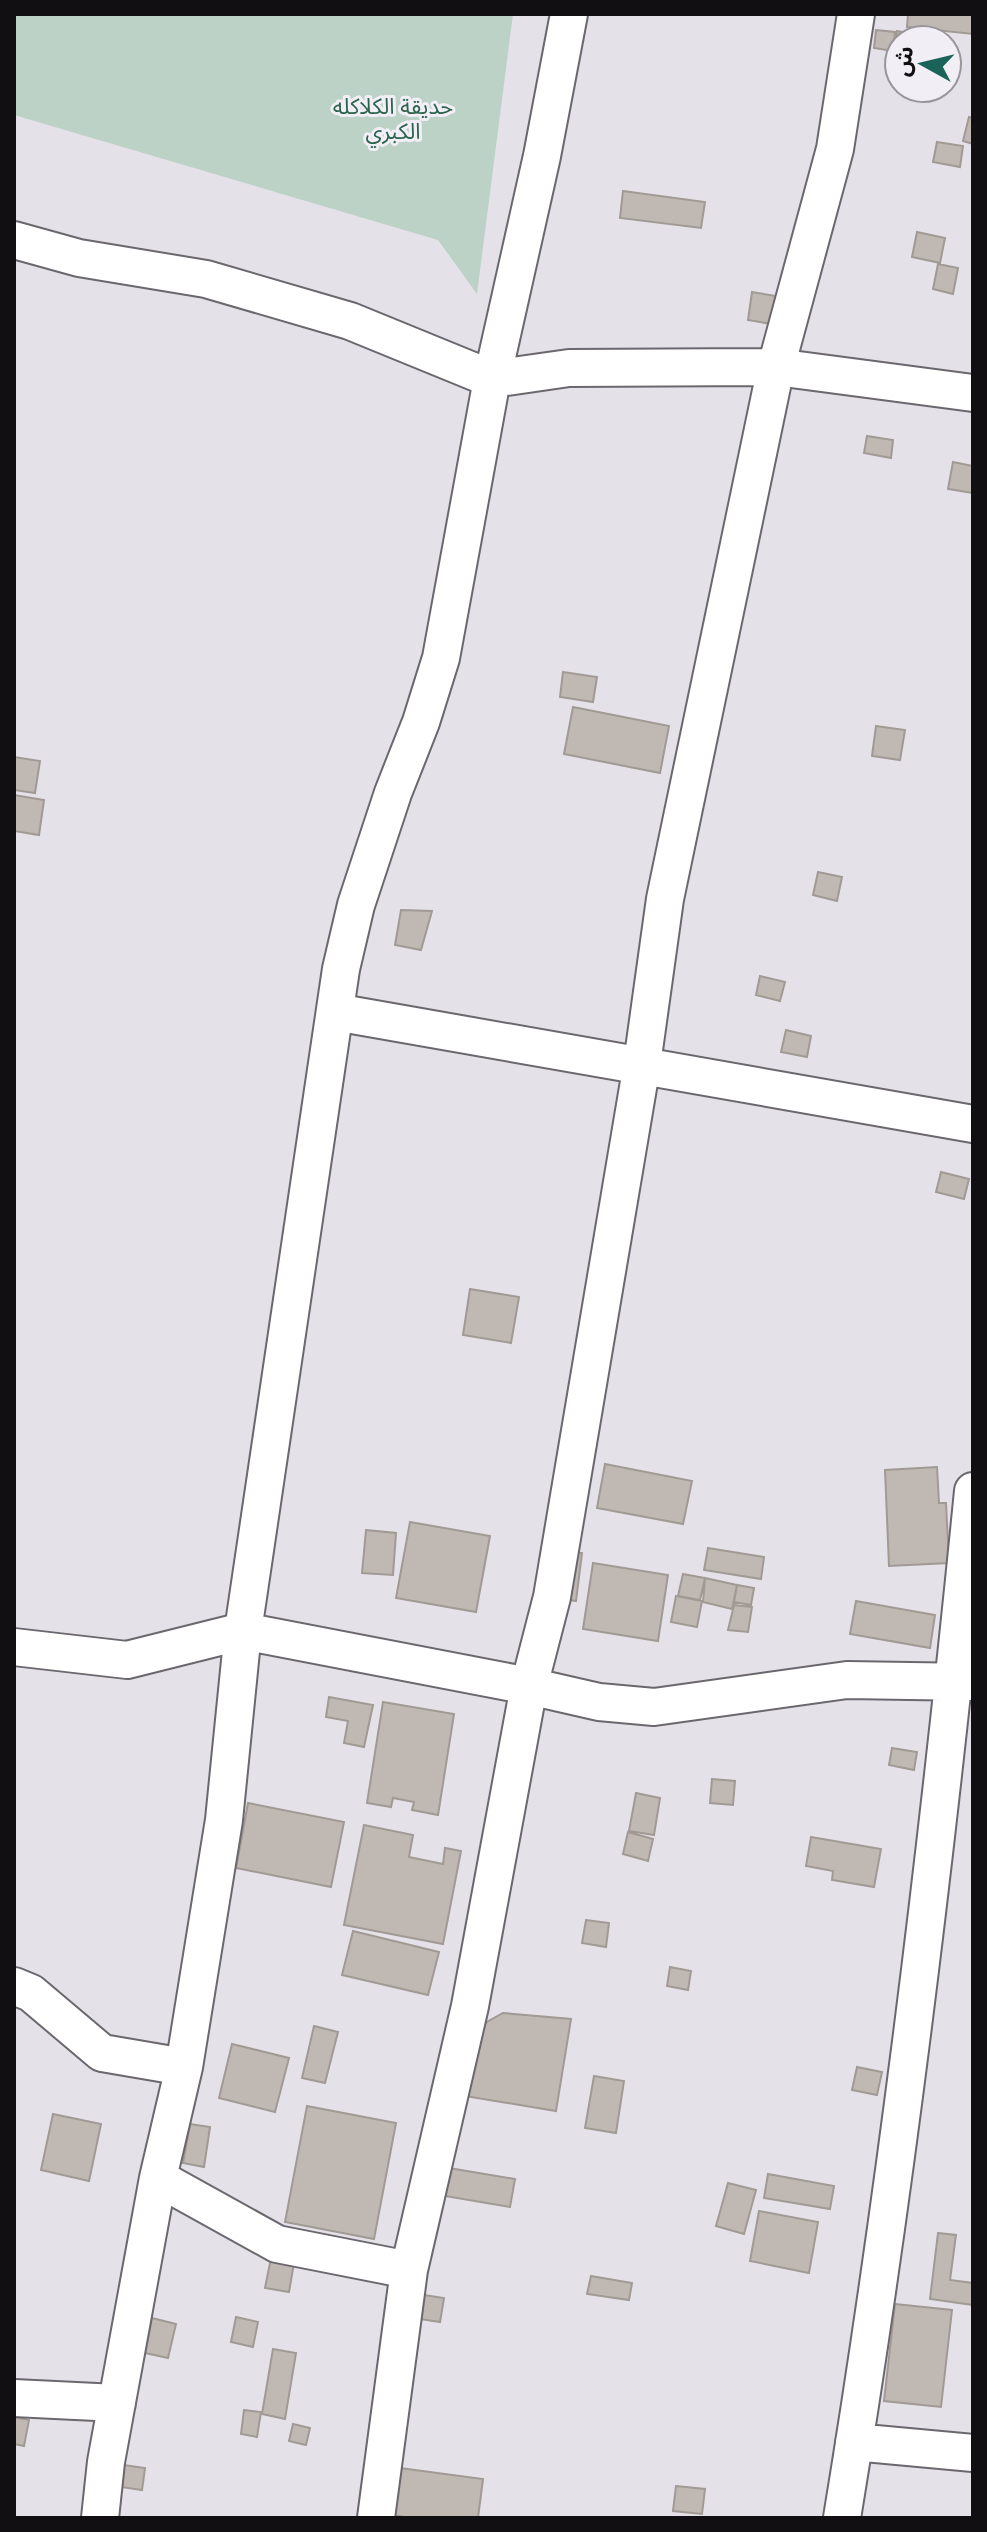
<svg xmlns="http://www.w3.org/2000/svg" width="987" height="2532" font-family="Montserrat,'Noto Sans Arabic',sans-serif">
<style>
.green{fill:#bcd2c7}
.building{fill:#c0b9b3;stroke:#a19a94;stroke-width:2}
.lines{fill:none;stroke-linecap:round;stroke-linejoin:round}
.minor-casing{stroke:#6b676e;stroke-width:40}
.minor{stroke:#fff;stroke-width:36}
.labels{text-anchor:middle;stroke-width:6;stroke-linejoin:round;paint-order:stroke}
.park-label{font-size:22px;fill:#2b634b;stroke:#f2eef6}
</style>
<rect width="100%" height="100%" fill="#e5e1e9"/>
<path class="green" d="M14 14H513L477 294 438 240 14 115Z"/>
<path class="building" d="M908 14H973V34L907 27Z
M876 30 895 32 893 51 874 48Z
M897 31 925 36V40H899V58L893 57Z
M969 117 973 118V144L963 141Z
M937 142 963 146 960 167 933 162Z
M623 191 705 202 701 228 620 218Z
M917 232 945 238 940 263 912 257Z
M938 264 958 268 953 294 933 289Z
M752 292 776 296 771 324 748 320Z
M867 436 893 440 891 458 864 453Z
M953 462 973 466V493L948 489Z
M563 672 597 677 593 702 560 697Z
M573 707 669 726 660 773 564 754Z
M876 726 905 730 900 760 872 756Z
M14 757 40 761 35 793 14 790Z
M14 795 44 800 39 835 14 831Z
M818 872 842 877 837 901 813 895Z
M401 910 432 911 421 950 395 945Z
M760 976 785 982 780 1001 756 995Z
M786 1030 811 1036 807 1057 781 1052Z
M941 1172 969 1179 964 1199 936 1192Z
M470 1289 519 1297 511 1343 463 1335Z
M605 1464 692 1481 683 1524 597 1508Z
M937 1467 939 1503H946L949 1563 889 1566 885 1470Z
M410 1522 490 1536 476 1612 396 1598Z
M366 1530 396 1533 393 1575 362 1573Z
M708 1548 764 1557 761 1579 704 1570Z
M559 1550 582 1553 576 1601 552 1597Z
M593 1563 668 1575 658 1641 583 1629Z
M683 1574 705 1578 700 1600 678 1596Z
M705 1578 737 1585 732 1609 703 1602Z
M737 1585 754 1588 751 1605 734 1602Z
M676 1596 702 1601 697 1627 671 1622Z
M856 1601 935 1615 930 1648 850 1634Z
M734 1605 752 1607 748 1632 728 1630Z
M329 1697 373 1705 364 1747 344 1743 348 1721 326 1717Z
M383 1702 454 1714 438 1815 412 1810 414 1802 393 1798 391 1807 367 1803Z
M892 1748 917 1752 914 1770 889 1765Z
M712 1779 735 1781 733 1805 710 1803Z
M636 1793 660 1798 654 1835 629 1831Z
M248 1803 344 1822 331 1887 236 1868Z
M364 1825 413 1835 409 1857 443 1864 445 1848 461 1851 443 1944 344 1925Z
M628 1832 653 1839 648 1861 623 1854Z
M811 1837 881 1849 874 1887 832 1880 833 1871 806 1866Z
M586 1920 609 1923 606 1947 582 1943Z
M353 1931 439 1952 428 1995 342 1975Z
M670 1967 691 1971 688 1990 667 1986Z
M503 2013 571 2019 556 2111 459 2095 476 2028Z
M314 2026 338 2032 325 2083 302 2078Z
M232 2044 289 2058 275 2112 219 2098Z
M857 2067 882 2072 877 2095 852 2090Z
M594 2076 624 2081 616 2133 585 2128Z
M307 2106 396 2123 374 2239 285 2222Z
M53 2114 101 2124 89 2181 41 2170Z
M190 2124 210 2127 204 2167 183 2163Z
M449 2168 515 2179 510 2207 445 2196Z
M768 2174 834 2186 830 2209 764 2198Z
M728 2183 756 2190 744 2234 716 2226Z
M759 2211 818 2222 809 2273 750 2261Z
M938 2233 956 2235 950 2280 973 2283V2305L930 2299Z
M271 2258 294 2263 289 2292 265 2288Z
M591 2276 632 2283 629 2300 587 2294Z
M424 2295 444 2298 440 2322 420 2319Z
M895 2304 952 2310 941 2407 884 2401Z
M236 2317 258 2322 253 2347 231 2342Z
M152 2318 176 2324 168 2358 145 2353Z
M273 2349 296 2353 285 2419 262 2414Z
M244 2410 261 2412 257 2437 241 2434Z
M14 2417 29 2420 24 2446 14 2444Z
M293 2424 310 2428 306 2445 289 2441Z
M124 2465 145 2468 142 2490 121 2487Z
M400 2468 483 2479 478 2518H409L393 2515Z
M676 2486 705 2489 702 2514 673 2511Z"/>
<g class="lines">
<defs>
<path id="minor" d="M14 240 79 258 206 279 350 321 492 379 569 368 776 367 973 393
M335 1012 973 1124
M14 1647 127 1660 243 1631 529 1686 599 1702 654 1707 847 1680 973 1682
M14 1986 31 1993 102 2053 184 2067
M158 2178 277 2244 409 2270
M14 2398 117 2403
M854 2442 973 2453
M100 2518 106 2462 158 2178 184 2067 224 1820 243 1631 341 969 356 905 393 793 421 722 441 658 492 379 542 156 569 14
M376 2518 409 2270 470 2006 529 1686 552 1597 642 1064 665 899 776 367 835 149 856 14
M842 2518C898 2178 939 1834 973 1491"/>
</defs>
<use href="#minor" class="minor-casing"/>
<use href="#minor" class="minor"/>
</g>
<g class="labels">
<g class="park-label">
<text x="393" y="114">حديقة الكلاكله<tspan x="393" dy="25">الكبري</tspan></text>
</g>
</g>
<rect width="987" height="2532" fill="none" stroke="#110f12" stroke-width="32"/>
<g transform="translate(923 64) rotate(278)"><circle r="38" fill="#f2eef6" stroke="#98959b" stroke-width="2"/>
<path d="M0-6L14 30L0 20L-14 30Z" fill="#196359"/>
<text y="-12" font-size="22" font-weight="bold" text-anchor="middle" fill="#110f12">ش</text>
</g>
</svg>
